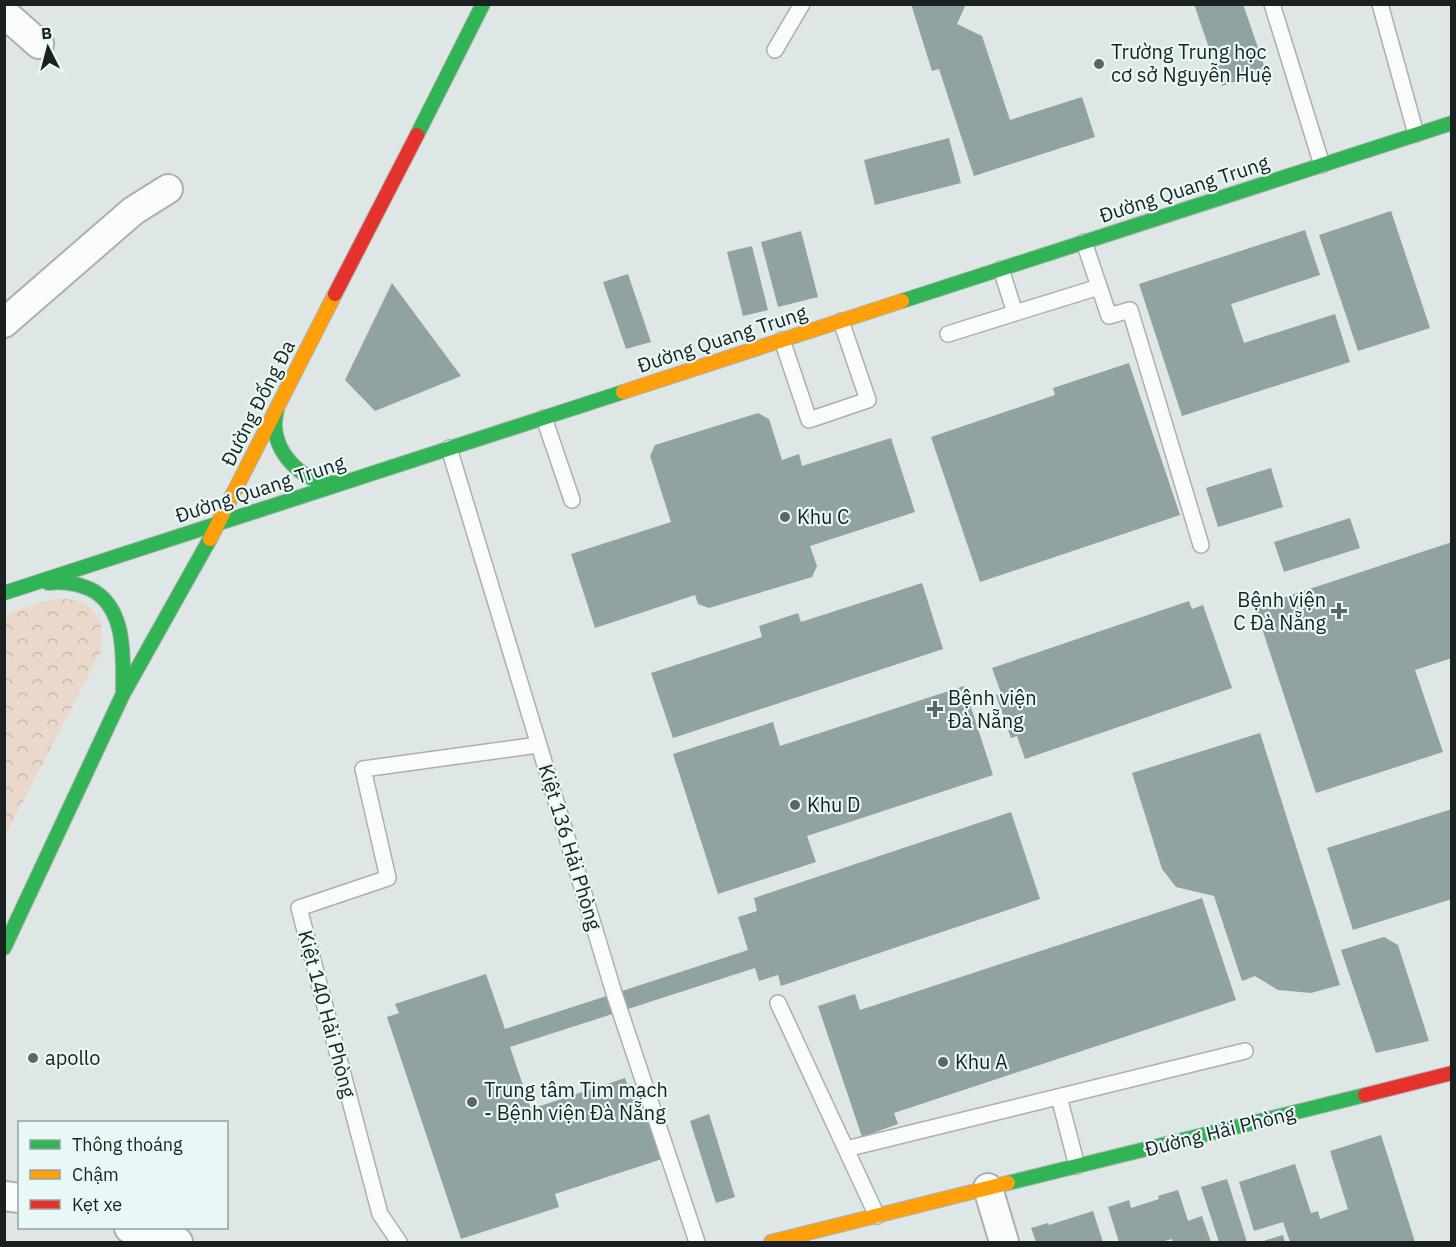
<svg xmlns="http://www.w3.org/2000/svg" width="1456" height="1247" font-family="'IBM Plex Sans',sans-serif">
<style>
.park{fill:url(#park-crowns)}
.building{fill:#90a3a2}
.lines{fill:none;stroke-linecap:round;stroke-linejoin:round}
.lane-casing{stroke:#aab0b0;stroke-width:18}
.street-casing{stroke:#aab0b0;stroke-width:32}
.fast-casing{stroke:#aab0b0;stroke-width:16}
.slow-casing{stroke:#aab0b0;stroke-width:16}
.jam-casing{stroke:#aab0b0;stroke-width:16}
.lane{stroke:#fafbfb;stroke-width:15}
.street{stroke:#fafbfb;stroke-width:28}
.fast{stroke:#30b455;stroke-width:14}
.slow{stroke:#ff9f0a;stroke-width:14}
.jam{stroke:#e5322d;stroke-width:14}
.poi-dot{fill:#5f6565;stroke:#e8f8f6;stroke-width:2}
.labels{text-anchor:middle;stroke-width:4.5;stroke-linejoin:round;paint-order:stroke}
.poi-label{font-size:20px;fill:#1b2020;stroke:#e8f8f6;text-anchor:start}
.street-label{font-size:20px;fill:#1b2020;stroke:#e8f8f6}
</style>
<defs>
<pattern id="park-crowns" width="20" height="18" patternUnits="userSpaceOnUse" patternTransform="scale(1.5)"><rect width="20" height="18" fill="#ead9ca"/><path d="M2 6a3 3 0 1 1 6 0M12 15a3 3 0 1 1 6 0" fill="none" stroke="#c8baad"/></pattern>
</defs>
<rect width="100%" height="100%" fill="#dee6e6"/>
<path class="park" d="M52 599H67L83 602 93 610 101 623V651L5 836V614Z"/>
<path class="building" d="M911 4H966L957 24 982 36 1010 120 1082 97 1095 137 974 176 939 69 932 71Z
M1194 4H1243L1266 71 1222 86Z
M949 138 961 183 875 205 864 160Z
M1391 211 1430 328 1358 351 1319 235Z
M1305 230 1320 275 1231 304 1244 343 1335 314 1350 362 1182 416 1139 284Z
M801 231 818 297 778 307 761 242Z
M752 246 768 310 743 316 727 252Z
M628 274 651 342 626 349 603 282Z
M392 283 461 376 375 411 345 380Z
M1129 363 1180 515 980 582 931 437 1055 395 1053 388Z
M758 413 769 419 782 460 799 454 802 466 891 438 915 512 810 546 817 566 812 577 709 608 698 604 695 595 595 628 571 554 671 522 650 456 655 445Z
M1271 468 1283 507 1218 527 1206 488Z
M1350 518 1360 548 1284 572 1274 542Z
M1452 542V658L1415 670 1443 752 1316 793 1255 607Z
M922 583 943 649 673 738 651 673 762 637 759 626 798 613 801 622Z
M1189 601 1192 609 1203 605 1232 688 1025 759 1017 736 1011 738 996 695 1001 693 992 668Z
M964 686 993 775 807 836 816 862 718 894 673 754 773 722 780 746Z
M1260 733 1340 985 1311 993 1278 990 1255 976 1242 981 1214 896 1176 887 1162 869 1132 773Z
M1452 809V899L1353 930 1327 848Z
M1011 812 1040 899 781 986 778 975 759 981 755 968 510 1047 531 1109 625 1078 631 1095 640 1092 662 1159 555 1194 559 1207 461 1239 387 1017 399 1013 395 1004 486 974 505 1029 748 950 738 917 757 911 754 898Z
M1202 898 1236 1000 894 1113 898 1124 862 1137 818 1006 855 994 860 1010Z
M1384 937 1398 945 1429 1041 1376 1053 1341 950Z
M709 1114 735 1197 716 1203 690 1121Z
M1381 1135 1415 1242H1290L1283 1222 1254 1231 1239 1182 1295 1164 1311 1213 1318 1211 1320 1219 1348 1209 1330 1151Z
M1227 1179 1247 1242H1219L1201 1187Z
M1178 1190 1188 1221 1202 1216 1211 1242H1173L1172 1239 1161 1242H1119L1108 1207 1129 1200 1131 1208 1159 1199 1158 1196Z
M1093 1211 1103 1242H1036L1031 1228 1048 1223 1049 1225Z
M1283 1235 1285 1242H1260Z"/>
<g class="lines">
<defs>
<path id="lane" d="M1272 4 1322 165
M1380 4 1416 134
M775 50 802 4
M1084 242 1109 316 1130 310 1201 545
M1001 269 1015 313 1099 287
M948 334 1015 313
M782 340 809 420 868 400 841 321
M544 418 572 500
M449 448 614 993 697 1242
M778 1003 877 1216
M1059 1097 1077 1166
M846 1149 1245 1051
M399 1242 380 1214 299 908 388 878 363 769 538 745"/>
<path id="street" d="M4 13 39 44
M4 323 133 211 168 189
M988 1188 1004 1242
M4 1196 20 1198
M129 1228 178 1242"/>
<path id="fast" d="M417 135 483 4
M902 301 1452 123
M277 409C276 415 274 422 275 428 277 453 299 477 323 482 329 483 336 483 342 483
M48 583C63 581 76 583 90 589 127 607 123 658 123 692
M4 593 623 392
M4 948 123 694 210 539
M1008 1183 1365 1095"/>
<path id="slow" d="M623 392 902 301
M210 539 335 294
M771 1242 1008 1183"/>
<path id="jam" d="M335 294 417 135
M1365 1095 1452 1073"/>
</defs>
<use href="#lane" class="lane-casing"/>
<use href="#street" class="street-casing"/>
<use href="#fast" class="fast-casing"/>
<use href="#slow" class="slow-casing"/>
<use href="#jam" class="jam-casing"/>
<use href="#lane" class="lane"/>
<use href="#street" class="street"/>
<use href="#fast" class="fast"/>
<use href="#slow" class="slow"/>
<use href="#jam" class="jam"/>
</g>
<g class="poi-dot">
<circle cx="1099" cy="64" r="6"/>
<circle cx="785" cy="517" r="6"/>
<path d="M1336 602h6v6h6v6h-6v6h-6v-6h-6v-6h6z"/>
<path d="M932 700h6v6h6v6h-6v6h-6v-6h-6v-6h6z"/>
<circle cx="795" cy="805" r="6"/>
<circle cx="33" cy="1058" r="6"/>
<circle cx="943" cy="1062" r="6"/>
<circle cx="472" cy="1102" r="6"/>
</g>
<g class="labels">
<g class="poi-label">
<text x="1111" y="59">Trường Trung học<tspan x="1111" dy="23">cơ sở Nguyễn Huệ</tspan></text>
<text x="797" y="524">Khu C</text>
<text x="1326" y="607" text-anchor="end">Bệnh viện<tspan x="1326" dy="23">C Đà Nẵng</tspan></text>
<text x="948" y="705">Bệnh viện<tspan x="948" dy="23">Đà Nẵng</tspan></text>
<text x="807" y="812">Khu D</text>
<text x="45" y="1065">apollo</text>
<text x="955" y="1069">Khu A</text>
<text x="484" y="1097">Trung tâm Tim mạch<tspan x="484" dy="23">- Bệnh viện Đà Nẵng</tspan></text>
</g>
<g class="street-label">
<text transform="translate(1184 189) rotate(-18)" y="7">Đường Quang Trung</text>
<text transform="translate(722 339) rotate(-18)" y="7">Đường Quang Trung</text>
<text transform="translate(258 403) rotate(-63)" y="7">Đường Đống Đa</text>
<text transform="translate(260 489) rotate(-18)" y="7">Đường Quang Trung</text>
<text transform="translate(570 847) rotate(73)" y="7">Kiệt 136 Hải Phòng</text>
<text transform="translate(327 1014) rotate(75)" y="7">Kiệt 140 Hải Phòng</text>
<text transform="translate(1220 1131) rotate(-14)" y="7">Đường Hải Phòng</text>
</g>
</g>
<rect width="1456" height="1247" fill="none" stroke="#1b2020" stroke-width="12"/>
<rect x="18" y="1121" width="210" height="108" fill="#e8f8f6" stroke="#96a2a0" stroke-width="1.5"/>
<rect x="30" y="1140" width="30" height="9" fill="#30b455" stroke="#96a2a0" stroke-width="1.5"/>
<text x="72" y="1151" font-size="18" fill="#1b2020">Thông thoáng</text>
<rect x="30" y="1170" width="30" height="9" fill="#ff9f0a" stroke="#96a2a0" stroke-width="1.5"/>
<text x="72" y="1181" font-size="18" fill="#1b2020">Chậm</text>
<rect x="30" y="1200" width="30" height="9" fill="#e5322d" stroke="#96a2a0" stroke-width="1.5"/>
<text x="72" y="1211" font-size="18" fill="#1b2020">Kẹt xe</text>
<g transform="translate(48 48) rotate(354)" stroke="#e8f8f6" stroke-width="4.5" paint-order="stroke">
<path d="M0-4.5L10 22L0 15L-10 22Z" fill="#1b2020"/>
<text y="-9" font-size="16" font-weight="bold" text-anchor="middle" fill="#1b2020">B</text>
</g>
</svg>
